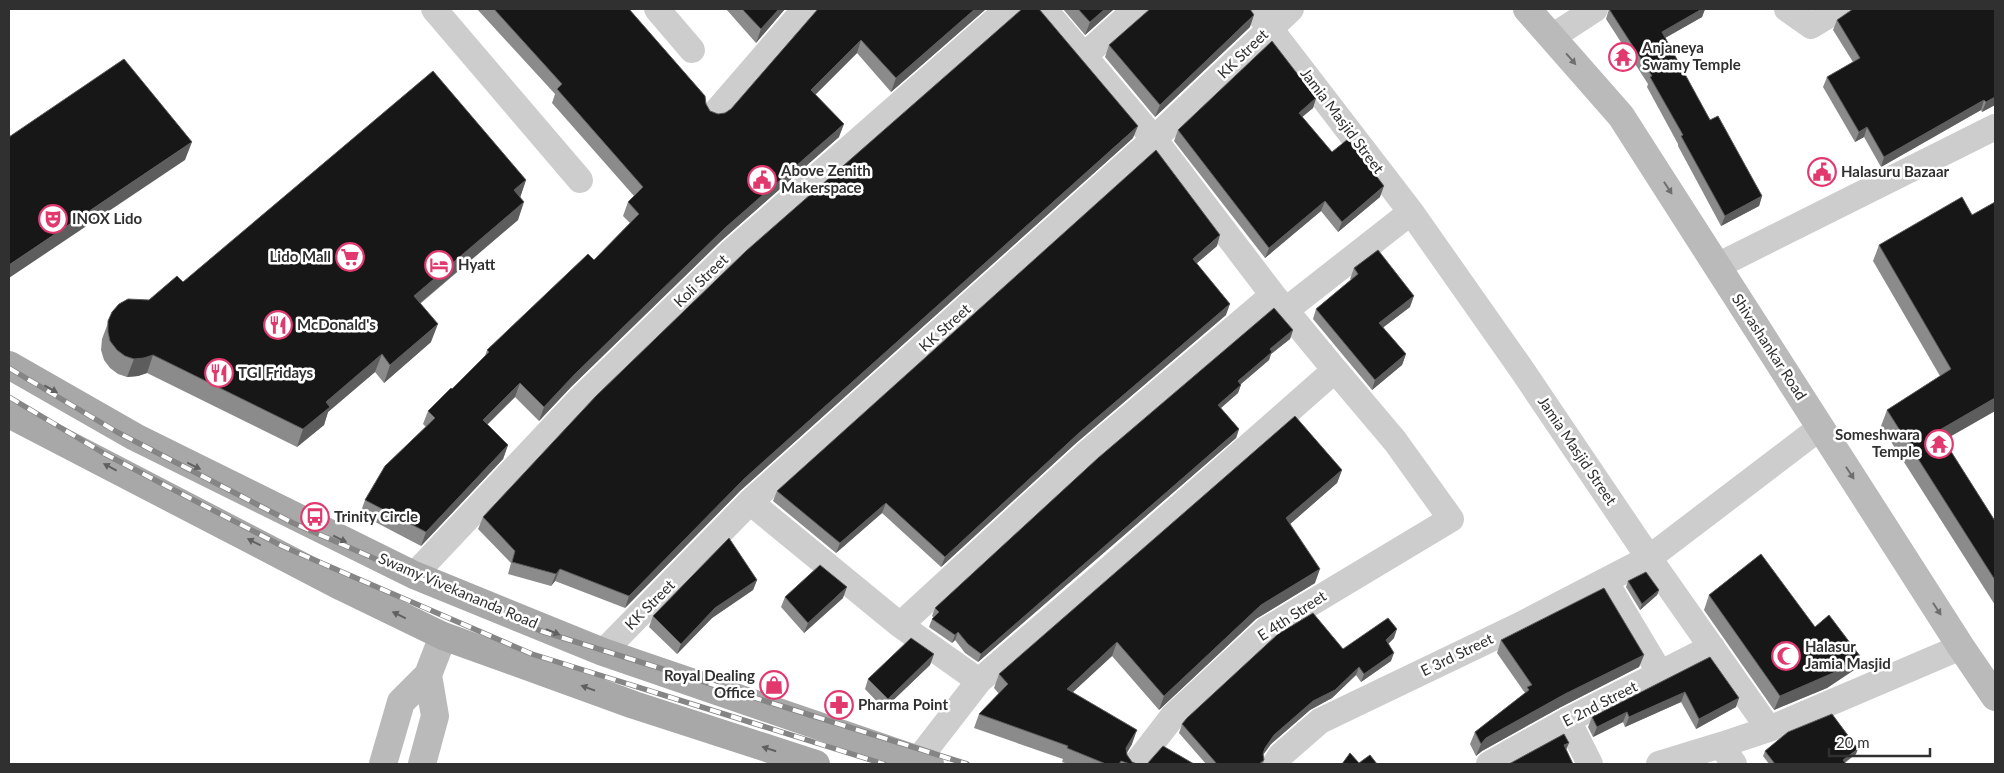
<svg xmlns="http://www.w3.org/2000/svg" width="2004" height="773" font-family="Lato,sans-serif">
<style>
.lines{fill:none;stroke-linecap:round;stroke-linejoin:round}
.street{stroke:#cdcdcd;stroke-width:26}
.secondary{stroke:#bababa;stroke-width:28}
.primary{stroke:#a8a8a8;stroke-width:28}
.rail-casing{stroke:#858585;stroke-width:5.5}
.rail{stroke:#fff;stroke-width:4;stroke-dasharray:11;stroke-linecap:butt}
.wall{fill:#8b8b8b}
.shaded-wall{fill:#5d5d5d}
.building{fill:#171717;stroke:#5d5d5d}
.oneway{fill:#6e6e6e}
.oneway2{fill:#606060}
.labels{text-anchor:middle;stroke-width:5;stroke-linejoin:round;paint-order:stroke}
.poi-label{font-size:15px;font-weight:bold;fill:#303030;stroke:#fff;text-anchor:start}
.street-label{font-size:15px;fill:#303030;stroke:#fff}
</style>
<rect width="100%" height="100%" fill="#fff"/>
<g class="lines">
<path class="street" d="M434 9 580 180
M657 9 692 50
M1044 9 1084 56
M1255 9 1411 212 1520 367 1649 558 1769 729
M1787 9 1811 26 1839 9
M1552 37 1595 9
M715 113 805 9
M1717 266 1995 127
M1286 310 1411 212
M750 502 900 625 979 681
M414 575 581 398 731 252 1008 9
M1605 581 1660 673
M900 625 1085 455 1273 295
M603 652 750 502 1154 139 1291 9
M1568 720 1590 764
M917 761 979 681 1101 576 1335 370 1273 295 1154 139 1084 56 1136 9
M1136 764 1173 716 1266 630 1451 519 1395 441 1335 370
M1275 764 1281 755 1320 721 1518 626 1649 558 1821 427
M1489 764 1568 720 1712 647
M1659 764 1721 745
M1734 764 1721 745 1769 729 1961 647"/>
<path class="secondary" d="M1527 9 1621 116 1961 647 1995 697
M383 764 401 702 428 675 443 636
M422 764 435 716 428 675"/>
<path class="primary" d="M9 365 135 437 414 575 603 652 930 764
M9 414 342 587 443 636 634 705 816 764"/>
<defs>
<path id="rail" d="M9 368 117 432 293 523 541 631 967 764
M9 397 105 454 282 546 532 654 884 764"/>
</defs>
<use href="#rail" class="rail-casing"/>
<use href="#rail" class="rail"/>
</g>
<path class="wall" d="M477 9H629L706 104 710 111 718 114 725 113 731 109 818 9H986L891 92 857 53 815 95 839 137 721 241 571 387 539 421 515 397 487 424 508 445 503 459 421 546 360 514 365 500 426 427 423 424 428 411 452 389 485 356 487 350 594 260 630 223 623 216 628 202 634 196 552 103 555 94Z
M726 9H785L756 43Z
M1063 9H1114L1085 35Z
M1609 9H1705L1702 17 1665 38 1710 120 1762 196 1759 206 1721 226 1678 146V144L1647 87 1648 84 1606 19Z
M1995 9V105L1982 112 1981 110 1881 167 1864 137 1855 142 1823 87 1827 77 1853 62 1833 30 1837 20Z
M1250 27 1155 117 1105 57 1109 45Z
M1316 98 1313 108 1302 117 1332 152 1380 197 1338 232 1321 211 1265 258 1174 141 1178 130Z
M1133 138 740 491 625 608 555 581 551 586 508 574 511 563 478 529 483 517Z
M526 180 520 197 518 220 420 304 431 342 384 383 375 372 328 412 324 425 297 447 147 373 138 376 127 377 118 374 110 368 104 360 101 350 102 339 112 312 149 300 183 282Z
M1879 245 1995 411 1944 440 1995 521V605L1881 426 1887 410 1940 376 1873 261Z
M1217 246 1197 263 1226 315 1075 444 941 567 882 513 836 553 773 501 777 491Z
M1354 268 1410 307 1383 327 1406 354 1402 365 1372 390 1313 319 1316 309 1351 280 1350 279Z
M1293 330 1290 339 1271 354 1269 360 1241 384 1238 393 1221 408 1239 429 1236 438 978 662 965 653 955 640 952 643 929 627 932 619 934 618 932 616 935 608Z
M1342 470 1337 483 1290 524 1315 583 1256 619 1159 710 1112 656 1073 692 1132 744 1127 753V755L1132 762 1137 764H1068L1062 762 1063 759 974 728 979 714 999 694 994 688 999 674Z
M757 580 753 590 712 618 677 654 649 627 653 616Z
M1628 581 1659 590 1657 595 1640 610 1626 587Z
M1709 595 1815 627 1854 670 1827 688 1774 710 1704 610Z
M785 597 843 598 804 633 781 607Z
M1394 638 1388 644 1391 661 1361 682 1356 675 1332 698 1310 710 1271 744 1263 755 1264 760 1263 764H1206L1179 733 1182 724 1343 649Z
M1501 640 1644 655 1639 667 1561 707 1482 751 1476 756 1470 744 1475 732 1525 693 1497 653Z
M934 654 930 665 884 709 865 689 868 679Z
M1710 657 1736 707 1696 729 1681 702 1625 727 1623 722 1593 737 1588 727 1592 717Z
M1765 751 1856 754 1845 763 1846 764H1769L1763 756Z"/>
<path class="shaded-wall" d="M779 9H785L756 43 761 29Z
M975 9H986L891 92 896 78Z
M1105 9H1114L1085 35 1090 22Z
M1702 9H1705L1702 17 1658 42 1662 32Z
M1254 15 1250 27 1155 117 1160 105Z
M861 40 857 53 806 104 811 90Z
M1995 97V105L1982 112 1986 102Z
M1316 98 1313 108 1295 123 1299 113Z
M1984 100 1981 110 1881 167 1884 157Z
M844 124 839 137 721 241 571 387 539 421 544 407 575 374 725 228Z
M1138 126 1133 138 740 491 625 608 629 596 744 479Z
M1867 127 1864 137 1855 142 1859 132Z
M192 142 185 160 9 278V265Z
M526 180 520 198 514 190Z
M1384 186 1380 197 1338 232 1342 222Z
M1762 196 1759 206 1721 226 1725 216Z
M1325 201 1321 211 1265 258 1269 248Z
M524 202 518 220 407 314 414 296Z
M1220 235 1217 246 1190 269 1193 259Z
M1414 296 1410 307 1376 333 1379 323Z
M1230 304 1226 315 1075 444 941 567 945 557 1079 433Z
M438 324 431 342 384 383 390 365Z
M1293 330 1290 339 1271 354 1269 360 1235 389 1238 381 1270 349Z
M382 354 375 372 328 412 324 425 297 447 303 429 326 402Z
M1406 354 1402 365 1372 390 1375 380Z
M153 355 147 373 138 376 127 377 134 359Z
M520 383 515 397 478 434 483 420Z
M1241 385 1238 393 1215 413 1218 405Z
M1995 398V411L1932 447 1938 431Z
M1239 429 1236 438 978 662 981 654Z
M508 445 503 459 421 546 426 532Z
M1342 470 1337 483 1281 532 1286 518Z
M886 503 882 513 836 553 840 543Z
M560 569 555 581 551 586 556 574Z
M1320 569 1315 583 1256 619 1159 710 1164 696 1261 605Z
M757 580 753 590 712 618 677 654 681 644 715 608Z
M847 587 843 598 804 633 808 623Z
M1659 590 1657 595 1640 610 1642 604Z
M1397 629 1394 638 1383 649 1386 640Z
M958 632 955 640 952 643 955 635Z
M1117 642 1112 656 1062 702 1067 689Z
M1394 653 1391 661 1361 682 1364 674Z
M934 654 930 665 884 709 888 699Z
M1644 655 1639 667 1561 707 1482 751 1476 756 1481 744 1486 738 1565 694Z
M1860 656 1854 670 1827 688 1774 710 1780 696Z
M1359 667 1356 675 1332 698 1310 710 1271 744 1262 756 1265 748 1274 735 1313 701Z
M1685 692 1681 702 1625 727 1629 717Z
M1739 698 1736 707 1696 729 1699 719Z
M1627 712 1623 722 1593 737 1597 727Z
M1137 730 1132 744 1121 762 1126 748Z
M1569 743 1566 750 1564 745Z
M1858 749 1856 754 1842 764 1843 760Z"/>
<path class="building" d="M494 9H629L705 96 706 104 710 111 718 114 725 113 731 109 818 9H975L896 78 861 40 811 90 844 124 725 228 575 374 544 407 520 383 483 420 508 445 426 532 365 500 385 466 435 418 428 411 451 388 452 389 489 352 487 350 588 254 594 260 639 214 628 202 643 187 557 89 562 84Z
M742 9H779L761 29Z
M1022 9H1039L1138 126 744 479 629 596 560 569 556 574 512 562 515 551 483 517 596 396 746 251Z
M1078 9H1105L1090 22Z
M1150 9H1250L1254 15 1160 105 1109 45Z
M1609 9H1702L1662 32 1710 120 1718 116 1762 196 1725 216 1681 136 1683 135 1650 77 1652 76Z
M1853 9H1995V97L1986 102 1984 100 1884 157 1867 127 1859 132 1827 77 1860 58 1837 20Z
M1272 41 1316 98 1299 113 1332 152 1348 139 1384 186 1342 222 1325 201 1269 248 1178 130Z
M124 59 192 142 9 265V137Z
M433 71 526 180 514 190 524 202 414 296 438 324 390 365 382 354 326 402 330 407 303 429 153 355 144 358 134 359 125 356 117 350 110 341 108 332V321L112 312 119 304 128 299 149 300 177 276 183 282Z
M1156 150 1220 235 1193 259 1230 304 1079 433 945 557 886 503 840 543 777 491Z
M1962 197 1972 215 1995 202V398L1938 431 1995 521V580L1887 410 1951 369 1879 245Z
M1378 250 1414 296 1379 323 1406 354 1375 380 1316 309 1358 274 1354 268Z
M1274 308 1293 330 1270 349 1272 352 1238 381 1241 385 1218 405 1239 429 981 654 968 644 958 632 955 635 932 619 939 612 935 608 1098 458Z
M1295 416 1342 470 1286 518 1320 569 1261 605 1164 696 1117 642 1067 689 1137 730 1126 748 1127 755 1132 762 1137 764H1130L1121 761 1119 764H1106L1067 748 1068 746 979 714 1008 684 999 674Z
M729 538 757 580 715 608 681 644 653 616Z
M1761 554 1815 627 1829 615 1860 656 1833 673 1780 696 1709 595Z
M820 565 847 587 808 623 785 597Z
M1646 572 1659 590 1642 604 1628 581Z
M1604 588 1644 655 1565 694 1486 738 1481 744 1475 732 1529 690 1527 687 1532 685 1501 640Z
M1313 613 1343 649 1388 618 1397 629 1386 640 1394 653 1364 674 1359 667 1335 690 1313 701 1274 735 1265 748 1263 754 1264 760 1259 764H1217L1182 724 1187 718 1278 634Z
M911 638 934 654 888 699 868 679Z
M1710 657 1739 698 1699 719 1685 692 1629 717 1627 712 1597 727 1592 717Z
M1832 714 1858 749 1843 760 1846 764H1775L1765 751 1788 732Z
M1564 734 1569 743 1564 745 1573 764H1509Z
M1163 746 1194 764H1145H1147Z
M1350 753 1359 763 1370 755 1377 764H1342Z"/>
<defs><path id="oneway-solid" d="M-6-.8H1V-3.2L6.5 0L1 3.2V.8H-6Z" transform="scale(1.25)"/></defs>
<g class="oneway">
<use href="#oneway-solid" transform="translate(1571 59) rotate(49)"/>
<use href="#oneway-solid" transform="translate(1668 188) rotate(57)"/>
<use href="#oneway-solid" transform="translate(1850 473) rotate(57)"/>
<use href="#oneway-solid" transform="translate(1937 609) rotate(57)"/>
</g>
<g class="oneway2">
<use href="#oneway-solid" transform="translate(51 389) rotate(29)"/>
<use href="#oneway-solid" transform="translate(194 466) rotate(26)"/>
<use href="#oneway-solid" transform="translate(110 467) rotate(-152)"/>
<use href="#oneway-solid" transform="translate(340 539) rotate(26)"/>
<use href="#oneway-solid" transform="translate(254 542) rotate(-153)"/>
<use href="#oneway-solid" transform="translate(399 615) rotate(-154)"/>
<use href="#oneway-solid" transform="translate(553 632) rotate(22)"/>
<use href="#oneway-solid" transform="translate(588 688) rotate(-160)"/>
<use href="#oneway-solid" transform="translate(769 749) rotate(-162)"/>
</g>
<defs>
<symbol id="temple-ring" viewBox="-11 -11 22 22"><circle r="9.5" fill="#fff" stroke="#e1396e" stroke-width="1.5"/><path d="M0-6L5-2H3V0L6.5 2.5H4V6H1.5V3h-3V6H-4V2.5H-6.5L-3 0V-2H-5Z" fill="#e1396e"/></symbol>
<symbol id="civic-ring" viewBox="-11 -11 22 22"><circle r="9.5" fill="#fff" stroke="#e1396e" stroke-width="1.5"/><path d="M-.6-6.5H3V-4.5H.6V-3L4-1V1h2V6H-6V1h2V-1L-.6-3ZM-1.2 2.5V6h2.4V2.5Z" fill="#e1396e"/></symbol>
<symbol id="theatre-ring" viewBox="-11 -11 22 22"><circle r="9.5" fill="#fff" stroke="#e1396e" stroke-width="1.5"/><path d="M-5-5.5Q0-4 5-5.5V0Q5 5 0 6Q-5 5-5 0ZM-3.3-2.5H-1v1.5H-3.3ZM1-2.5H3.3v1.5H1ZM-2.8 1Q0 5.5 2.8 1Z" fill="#e1396e"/></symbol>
<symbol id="supermarket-ring" viewBox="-11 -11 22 22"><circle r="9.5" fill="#fff" stroke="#e1396e" stroke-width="1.5"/><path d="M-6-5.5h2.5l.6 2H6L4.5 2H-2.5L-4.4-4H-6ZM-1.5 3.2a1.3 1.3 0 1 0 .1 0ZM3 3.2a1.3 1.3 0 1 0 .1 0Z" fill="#e1396e"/></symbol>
<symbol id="hotel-ring" viewBox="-11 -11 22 22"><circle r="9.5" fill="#fff" stroke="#e1396e" stroke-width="1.5"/><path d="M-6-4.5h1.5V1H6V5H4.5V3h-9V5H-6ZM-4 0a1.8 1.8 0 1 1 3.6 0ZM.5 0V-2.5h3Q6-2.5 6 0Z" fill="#e1396e"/></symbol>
<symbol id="restaurant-ring" viewBox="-11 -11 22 22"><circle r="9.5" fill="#fff" stroke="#e1396e" stroke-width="1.5"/><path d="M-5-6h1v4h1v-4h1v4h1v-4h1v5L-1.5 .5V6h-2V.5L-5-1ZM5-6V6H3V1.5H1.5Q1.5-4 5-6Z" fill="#e1396e"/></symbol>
<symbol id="bus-ring" viewBox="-11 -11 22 22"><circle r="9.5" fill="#fff" stroke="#e1396e" stroke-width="1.5"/><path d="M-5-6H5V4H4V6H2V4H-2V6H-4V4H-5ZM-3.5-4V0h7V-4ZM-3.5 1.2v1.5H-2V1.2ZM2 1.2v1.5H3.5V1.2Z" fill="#e1396e"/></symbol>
<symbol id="mosque-ring" viewBox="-11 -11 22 22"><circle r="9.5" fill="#fff" stroke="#e1396e" stroke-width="1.5"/><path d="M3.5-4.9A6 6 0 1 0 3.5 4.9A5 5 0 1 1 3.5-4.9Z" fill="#e1396e"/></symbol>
<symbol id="shop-ring" viewBox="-11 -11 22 22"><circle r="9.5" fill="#fff" stroke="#e1396e" stroke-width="1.5"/><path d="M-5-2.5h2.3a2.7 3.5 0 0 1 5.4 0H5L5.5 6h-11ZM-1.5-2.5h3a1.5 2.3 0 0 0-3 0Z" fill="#e1396e"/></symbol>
<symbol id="pharmacy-ring" viewBox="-11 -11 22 22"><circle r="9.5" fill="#fff" stroke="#e1396e" stroke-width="1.5"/><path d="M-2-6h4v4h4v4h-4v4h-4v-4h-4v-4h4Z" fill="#e1396e"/></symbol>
</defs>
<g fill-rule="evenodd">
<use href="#temple-ring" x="1607" y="41" width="32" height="32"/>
<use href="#civic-ring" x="1806" y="156" width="32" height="32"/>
<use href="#civic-ring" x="746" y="164" width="32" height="32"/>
<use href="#theatre-ring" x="37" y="203" width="32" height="32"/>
<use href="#supermarket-ring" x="334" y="241" width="32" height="32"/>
<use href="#hotel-ring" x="423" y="249" width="32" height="32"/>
<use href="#restaurant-ring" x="262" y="309" width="32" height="32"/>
<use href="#restaurant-ring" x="203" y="357" width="32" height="32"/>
<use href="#temple-ring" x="1923" y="428" width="32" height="32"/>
<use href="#bus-ring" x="299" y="501" width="32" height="32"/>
<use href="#mosque-ring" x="1770" y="640" width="32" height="32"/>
<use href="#shop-ring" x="758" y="669" width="32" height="32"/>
<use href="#pharmacy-ring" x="823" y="689" width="32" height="32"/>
</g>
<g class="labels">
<g class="poi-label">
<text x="1642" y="53">Anjaneya<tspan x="1642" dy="17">Swamy Temple</tspan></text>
<text x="781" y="176">Above Zenith<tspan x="781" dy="17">Makerspace</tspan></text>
<text x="1841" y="177">Halasuru Bazaar</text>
<text x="72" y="224">INOX Lido</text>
<text x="331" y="262" text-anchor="end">Lido Mall</text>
<text x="458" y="270">Hyatt</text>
<text x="297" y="330">McDonald's</text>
<text x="238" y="378">TGI Fridays</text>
<text x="1920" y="440" text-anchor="end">Someshwara<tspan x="1920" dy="17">Temple</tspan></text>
<text x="334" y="522">Trinity Circle</text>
<text x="1805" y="652">Halasur<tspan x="1805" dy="17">Jamia Masjid</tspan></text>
<text x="755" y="681" text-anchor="end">Royal Dealing<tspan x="755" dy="17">Office</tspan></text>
<text x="858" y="710">Pharma Point</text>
</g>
<g class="street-label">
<text transform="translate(1243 54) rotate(-44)" y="5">KK Street</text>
<text transform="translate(1342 121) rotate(53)" y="5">Jamia Masjid Street</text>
<text transform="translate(701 281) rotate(-44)" y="5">Koli Street</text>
<text transform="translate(945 328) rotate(-42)" y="5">KK Street</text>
<text transform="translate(1769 347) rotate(57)" y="5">Shivashankar Road</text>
<text transform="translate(1577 451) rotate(56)" y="5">Jamia Masjid Street</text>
<text transform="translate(458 591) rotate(23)" y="5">Swamy Vivekananda Road</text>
<text transform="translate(650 605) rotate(-45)" y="5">KK Street</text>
<text transform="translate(1292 616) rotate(-33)" y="5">E 4th Street</text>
<text transform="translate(1457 655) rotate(-26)" y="5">E 3rd Street</text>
<text transform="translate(1600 704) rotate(-27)" y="5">E 2nd Street</text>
</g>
</g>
<rect width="2004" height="773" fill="none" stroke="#303030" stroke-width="20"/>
<path d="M1829 748v8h101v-8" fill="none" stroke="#303030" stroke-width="2.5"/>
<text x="1836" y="748" font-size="15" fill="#303030" stroke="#ffffff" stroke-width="4" paint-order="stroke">20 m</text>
</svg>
